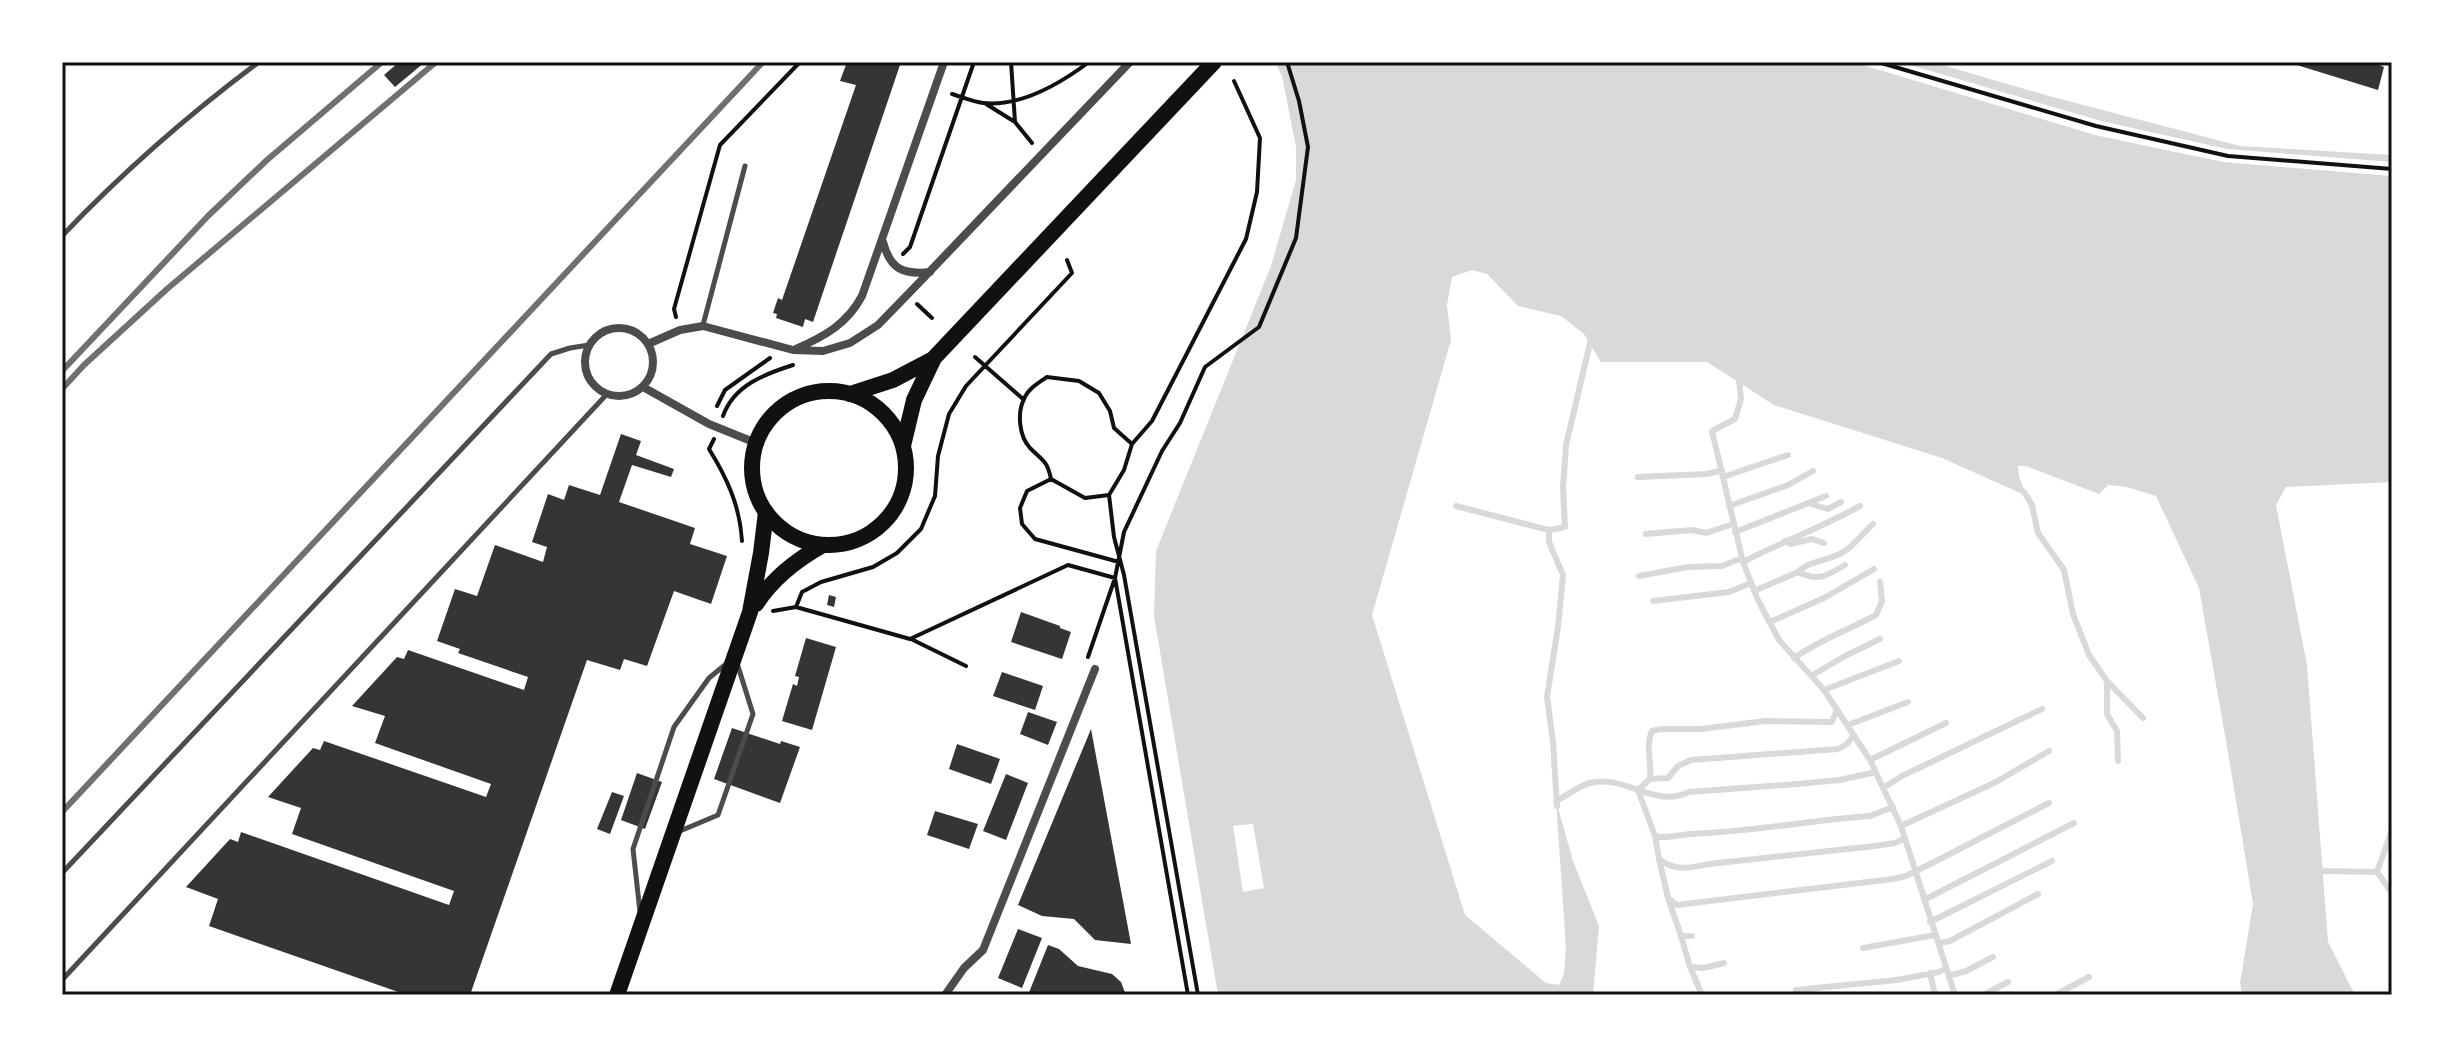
<svg xmlns="http://www.w3.org/2000/svg" width="2454" height="1057" font-family="Georgia,serif">
<style>
.water{fill:#d9d9d9}
.pier{fill:#fff}
.lines{fill:none;stroke-linecap:round;stroke-linejoin:round}
.stream{stroke:#d9d9d9;stroke-width:6}
.building{fill:#353535}
.path{stroke:#111;stroke-width:4}
.service{stroke:#4c4c4c;stroke-width:5}
.minor{stroke:#4c4c4c;stroke-width:8}
.primary{stroke:#111;stroke-width:16}
.rail{stroke:#707070;stroke-width:6}
.neatline{fill:none;stroke:#111;stroke-width:3}
</style>
<rect width="100%" height="100%" fill="#fff"/>
<path class="water" d="M1275 62H1932L2049 96 2240 146 2392 155V482L2286 487 2276 505 2307 665 2328 942 2355 995H2242L2240 983 2253 904 2229 758 2199 588 2156 496 2127 487 2108 485 2099 494 2026 466H2018L2019 477 2027 496 1942 458 1774 405 1707 362H1601L1584 334 1561 316 1518 306 1487 274 1472 270 1452 277 1447 305 1451 340 1372 615 1465 915 1546 983 1559 985 1564 974 1566 947 1556 801 1573 861 1599 926 1593 995H1218L1154 616 1156 551 1271 266 1296 180V147L1282 76Z"/>
<path class="pier" d="M1853 62H1900L2101 121 2227 149 2392 162V176L2223 162 2095 135Z
M1253 824 1264 888 1243 892 1233 826Z"/>
<g class="lines">
<path class="stream" d="M1739 379 1741 399 1735 419 1712 431 1743 562 1758 600 1779 640 1824 690 1870 760 1901 826 1955 995
M1638 477 1707 474 1722 470
M1723 477 1788 455
M2024 492 2032 505 2038 533 2064 570 2073 614 2089 655 2107 681V714L2117 731 2118 761
M1808 503 1828 509 1841 502
M1456 506 1549 530
M1729 506 1788 485 1813 471
M1735 532 1826 496
M1646 534 1692 530 1706 533 1733 524
M1785 541 1790 544 1812 539 1824 543
M1743 562C1782 542 1822 527 1860 506
M1798 572C1809 560 1831 561 1845 551 1855 544 1864 532 1873 524
M1639 576 1688 567 1722 566 1742 558
M1754 591 1798 572C1819 582 1826 576 1845 565
M1653 601 1729 592 1751 583
M1770 622 1824 598 1874 569
M1794 658C1820 640 1848 630 1876 615L1882 601 1880 582
M1811 676 1845 656 1880 639
M2107 681 2143 718
M1824 690 1899 661
M1848 725 1908 702
M1870 760 1946 723
M1650 779 1668 778 1678 766 1691 760 1838 749 1847 744 1854 735
M1883 788 1902 776 2042 709
M1638 790 1655 836C1667 839 1678 835 1691 834 1751 832 1811 820 1870 816L1893 807
M1638 790 1650 779C1652 762 1645 746 1652 731L1661 729H1701L1765 721 1832 722 1837 709
M1556 801C1566 796 1579 786 1590 783 1626 774 1653 809 1689 792L1797 784 1840 780 1876 772
M1557 806 1553 742 1547 697 1558 627 1563 575 1549 542V530L1565 527 1563 487 1566 445 1591 339
M1901 826 1996 782 2049 751
M1655 836 1659 859C1676 872 1689 868 1709 864L1875 846 1895 843 1905 838
M1659 859 1668 898 1677 905 1893 879 1906 876 1940 859 2049 803
M2315 869 2323 871 2377 872 2392 893
M2377 872 2392 830
M1668 898 1681 936H1692
M1924 900 2074 823
M1930 922 2052 861
M1681 936 1690 967 1703 968 1724 963
M1939 943 1950 941 2038 894
M1863 948 1935 935
M1690 967 1702 995
M1930 973 1935 995
M1949 976 1966 971 1993 957
M1796 990 1897 980 1939 972 1946 968
M1983 995 2008 982
M2055 995 2089 977"/>
</g>
<path class="building" d="M399 62H425L395 87 384 75Z
M847 62H893L900 65 813 322 805 319 803 327 776 318 777 314 773 313 778 298 782 300 856 85 840 81Z
M2287 62H2372L2384 67 2378 90Z
M621 434 641 441 636 455 674 469 671 477 632 465 619 502 695 528 690 544 727 556 711 604 674 591 647 666 624 659 620 670 587 660 470 995H407L209 926 218 899 186 887 230 839 238 842 241 832 449 905 454 891 292 834 301 808 268 797 313 748 320 750 324 741 486 797 491 784 375 743 385 716 352 706 397 657 404 659 408 650 524 690 528 677 458 653 460 649 437 641 455 589 477 596 495 545 543 562 547 547 532 542 548 494 564 500 569 485 600 495Z
M829 595 836 597 834 607 827 605Z
M1021 612 1060 626V628L1071 632 1062 659 1011 642Z
M806 638 836 647 812 730 782 721 793 684 797 686 799 677 795 676Z
M1002 672 1043 686 1035 710 993 696Z
M1028 712 1057 722 1048 745 1020 734Z
M732 728 780 744 781 741 800 747 780 803 714 779Z
M1091 729 1131 944 1095 940 1074 919 1042 916 1018 905Z
M957 744 1000 759 991 784 949 769Z
M637 773 662 782 645 829 621 820Z
M1006 774 1028 783 1006 840 983 831Z
M612 792 624 796 610 834 597 829Z
M935 811 978 824 969 849 927 835Z
M1018 929 1042 938 1022 988 998 978Z
M1048 945 1059 949 1078 966 1112 974 1121 982 1126 995H1028Z"/>
<g class="lines">
<path class="path" d="M1011 62 1015 122 1032 143
M1878 62 2096 126 2228 156 2392 169
M952 94C962 97 973 102 983 103 1020 107 1061 83 1089 62
M986 104 1015 122
M903 254 910 247 974 62
M917 304 932 318
M676 317 674 309 720 145 800 62
M975 357 1023 399
M717 406 725 390 770 358
M723 416C734 385 765 374 793 365
M714 439 709 449C727 478 740 506 742 541
M1132 444 1114 428 1110 411 1099 393 1079 381 1047 377C1038 383 1028 389 1024 399 1017 413 1019 436 1030 448 1043 461 1047 460 1051 479L1085 498 1109 495 1124 470 1132 444 1152 421 1246 239 1257 192 1260 138 1234 81
M1051 479 1027 491 1020 508 1022 524 1035 539 1119 562
M1109 495 1114 537 1124 575 1198 995
M796 607 802 592 821 582 873 567 897 553 921 529 935 496 938 456 949 414 966 386 1072 273 1067 260
M773 611 796 607 910 639 1068 565 1115 578 1188 995
M911 639 966 666
M1088 657 1115 578 1124 532 1162 451 1180 423 1205 367 1259 327 1296 238 1308 147 1299 101 1287 62"/>
<path class="service" d="M62 236C123 172 188 115 259 62
M703 325 745 166
M680 831 718 815 753 714 737 663
M62 873 551 354 570 348 589 345
M640 912 633 849 674 727 709 678 726 664
M62 980 607 394"/>
<path class="minor" d="M883 242C890 269 903 275 930 272
M585 362a34 34 0 1 1 68 0a34 34 0 1 1-68 0Z
M648 344 680 330 703 326 793 350 823 351 850 343 878 325 913 289 1130 62
M796 349C825 336 847 324 862 296L944 62
M643 387 709 424 756 443
M945 995 964 968 983 950 1095 669"/>
<path class="primary" d="M752 468a77 77 0 1 1 154 0a77 77 0 1 1-154 0Z
M850 394 893 380 933 359
M903 446 914 400 934 358 1214 62
M756 604C773 578 796 560 823 545
M617 995 750 612 761 553 766 512"/>
<path class="rail" d="M62 371 208 216 267 160 382 62
M62 389 84 365 167 289 436 62
M62 812 763 62"/>
</g>
<rect width="2454" height="1057" fill="none" stroke="#ffffff" stroke-width="128"/>
<rect x="64" y="64" width="2326" height="929" class="neatline"/>
</svg>
